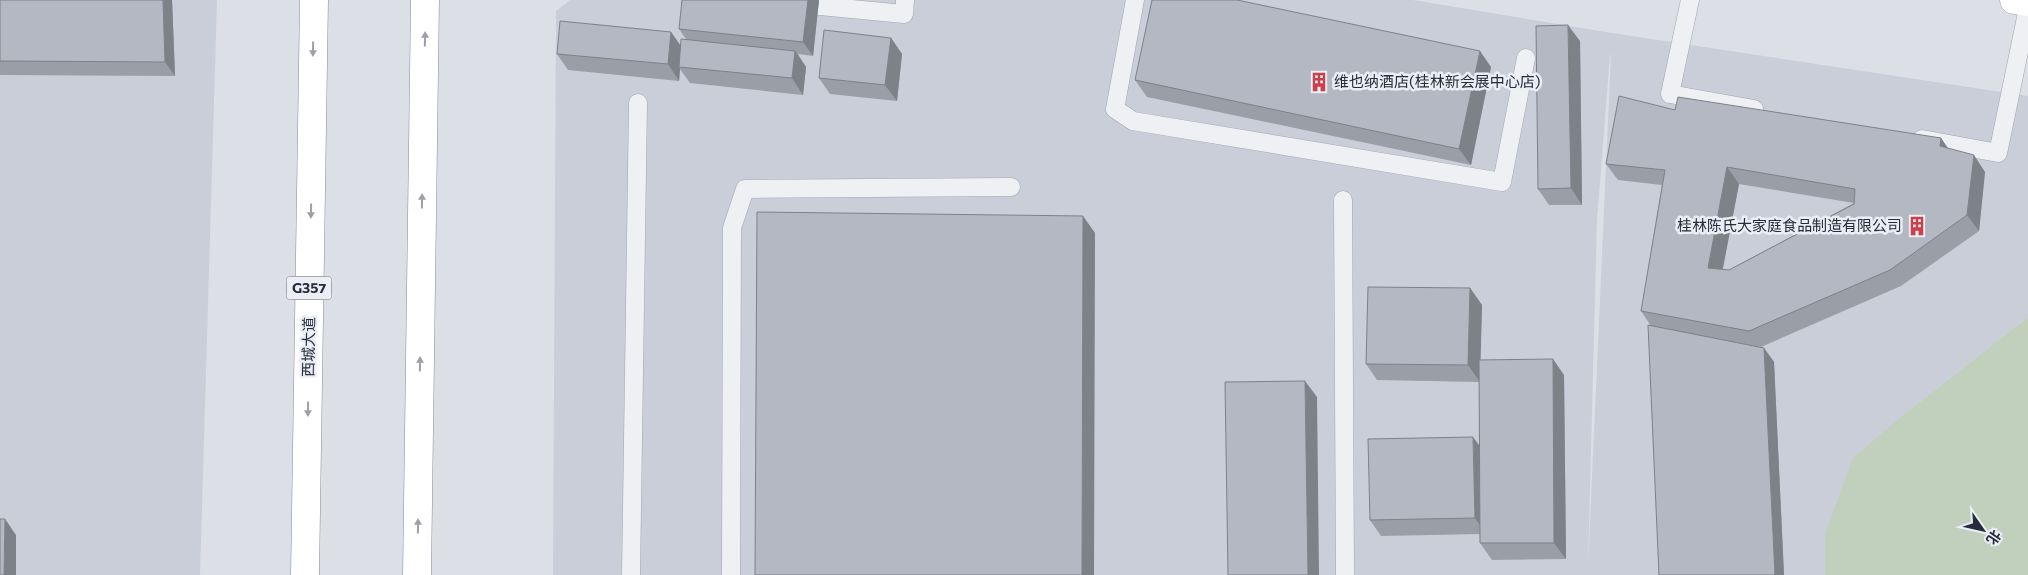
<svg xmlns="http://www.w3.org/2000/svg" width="2028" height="575" font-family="Commissioner,'Noto Sans SC',sans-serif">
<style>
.built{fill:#caced8;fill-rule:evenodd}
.green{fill:#c0d0bd}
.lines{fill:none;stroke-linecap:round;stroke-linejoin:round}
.service-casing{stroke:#a2a6b0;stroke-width:19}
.primary-casing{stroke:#9ba2b1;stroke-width:29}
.trunk-casing{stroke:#848b9c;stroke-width:29}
.service{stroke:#eef0f4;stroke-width:18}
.primary{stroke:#fff;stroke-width:28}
.trunk{stroke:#fff;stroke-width:28}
.wall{fill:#9a9ea7;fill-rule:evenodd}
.shaded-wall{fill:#7d8188}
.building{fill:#b3b8c2;stroke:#7d8188;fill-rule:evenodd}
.oneway{fill:#9da0a7}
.labels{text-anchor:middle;stroke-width:5;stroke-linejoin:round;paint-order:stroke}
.shield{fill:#ebeef4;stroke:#616673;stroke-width:1}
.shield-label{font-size:14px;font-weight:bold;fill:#262c3c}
.poi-label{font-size:15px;fill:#262c3c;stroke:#ebeef4;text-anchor:start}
.street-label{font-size:15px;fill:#262c3c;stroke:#ebeef4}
</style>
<rect width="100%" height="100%" fill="#dcdfe6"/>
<path class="built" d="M0 0H217L200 575H0Z
M570 0H1413L1612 33 2028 96V317L1907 412 1825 534V575H553L556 11ZM1610 55H1611L1588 566 1597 220Z"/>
<path class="green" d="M2028 317V575H1825V534L1853 458 1907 412Z"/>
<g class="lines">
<defs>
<path id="service" d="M757 0 904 14 905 0
M1135 0 1115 109 1133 121 1502 182 1526 58
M1690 0 1670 94 1754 109
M1922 139 1998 153 2028 8
M1343 200 1345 575
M631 575 638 103
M731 575 732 228 745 189 1011 187"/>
<path id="primary" d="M2014 0 2028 2"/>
<path id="trunk" d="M305 575 314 0
M417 575 425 0"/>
</defs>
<use href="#service" class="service-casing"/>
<use href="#primary" class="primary-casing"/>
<use href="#trunk" class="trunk-casing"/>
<use href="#service" class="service"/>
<use href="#primary" class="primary"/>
<use href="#trunk" class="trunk"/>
</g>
<path class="wall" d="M0 0H172L175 76 0 75Z
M682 0H819L813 56 798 54 806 67 803 95 690 83 680 69 679 81 568 70 557 54 671 32 681 46 686 39 679 29Z
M891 38 902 54 897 101 830 94 819 78Z
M1580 41 1582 205H1549L1538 189Z
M1491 67 1471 165 1147 97 1135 80Z
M1675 110 1941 138 1948 148 1985 172 1979 231 1901 286 1761 347 1728 341 1764 348 1774 362 1784 575H1659L1651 326 1641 311 1662 185 1618 180 1606 164ZM1739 184 1854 203 1729 270H1722Z
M1470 288 1482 305 1480 360 1564 375 1566 559 1492 560 1480 543V534L1381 536 1370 520 1479 446V382L1377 380 1366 364Z"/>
<path class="shaded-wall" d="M163 0H172L175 76 165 62Z
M808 0H819L813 56 803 42Z
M1568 25 1580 41 1582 205 1571 188Z
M671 32 682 48 679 67 680 69 679 81 668 64Z
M891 38 902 54 897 101 885 85Z
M795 51 806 67 803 95 792 78Z
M1480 51 1491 67 1471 165 1459 149Z
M1941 138 1952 155 1940 146Z
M1974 155 1985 172 1979 231 1967 215Z
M1727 167 1739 184 1720 284 1708 268Z
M1083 216 1095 233 1094 575H1082Z
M1470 288 1482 305 1480 382 1468 365Z
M1764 348 1774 362 1784 575H1775Z
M1553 359 1564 375 1566 559 1554 543Z
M1305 381 1317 397 1319 575H1308Z
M1473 437 1485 453 1486 534 1475 518Z
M5 519 16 535V575H4Z"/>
<path class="building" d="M0 0H163L165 62 0 61Z
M682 0H808L803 42 679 29Z
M1152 0H1237L1480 51 1459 149 1135 80Z
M560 21 671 32 668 64 557 54Z
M1568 25 1571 188 1538 189 1536 26Z
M824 30 891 38 885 85 819 78Z
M681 39 795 51 792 78 679 67Z
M1619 96 1675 110 1678 97 1941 138 1940 146 1974 155 1967 215 1890 270 1749 331 1641 311 1665 170 1606 164ZM1727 167 1855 189 1854 204 1729 270 1708 268Z
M757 212 1083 216 1082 575H755Z
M1368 287 1470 288 1468 365 1366 364Z
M1648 325 1764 348 1775 575H1659Z
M1553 359 1554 543H1480L1479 360Z
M1305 381 1308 575H1228L1225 382Z
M1473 437 1475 518 1370 520 1368 439Z
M0 519H5L4 575H0Z"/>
<defs><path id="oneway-solid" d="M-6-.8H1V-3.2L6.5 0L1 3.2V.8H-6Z" transform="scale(1.25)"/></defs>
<g class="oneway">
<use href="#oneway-solid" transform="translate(425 39) rotate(-89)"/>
<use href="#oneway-solid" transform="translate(313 49) rotate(91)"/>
<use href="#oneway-solid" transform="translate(422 201) rotate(-89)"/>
<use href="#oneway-solid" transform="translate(311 211) rotate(91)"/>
<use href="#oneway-solid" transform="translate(420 364) rotate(-89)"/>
<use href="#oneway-solid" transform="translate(308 409) rotate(91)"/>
<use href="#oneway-solid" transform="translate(418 526) rotate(-89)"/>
</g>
<defs>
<symbol id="building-bare" viewBox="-9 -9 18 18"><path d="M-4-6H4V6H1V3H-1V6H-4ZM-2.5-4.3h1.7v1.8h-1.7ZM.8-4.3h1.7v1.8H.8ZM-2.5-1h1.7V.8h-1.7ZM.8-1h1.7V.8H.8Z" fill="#cb404b" stroke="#ebeef4" stroke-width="2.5" paint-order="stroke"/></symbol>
</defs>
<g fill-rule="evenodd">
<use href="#building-bare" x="1305" y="68" width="28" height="28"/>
<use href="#building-bare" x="1903" y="212" width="28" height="28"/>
</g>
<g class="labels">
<rect class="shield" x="286.5" y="276.5" width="45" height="23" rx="4"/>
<g class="shield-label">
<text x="309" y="293">G357</text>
</g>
<g class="poi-label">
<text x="1334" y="87">维也纳酒店(桂林新会展中心店)</text>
<text x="1902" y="231" text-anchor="end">桂林陈氏大家庭食品制造有限公司</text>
</g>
<g class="street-label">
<text transform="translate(309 347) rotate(-89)" y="5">西城大道</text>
</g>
</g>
<g transform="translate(1983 530) rotate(124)" stroke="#ebeef4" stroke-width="4" paint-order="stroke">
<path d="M0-4L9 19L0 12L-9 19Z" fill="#262c3c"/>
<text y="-8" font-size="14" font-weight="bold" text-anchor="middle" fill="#262c3c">北</text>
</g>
</svg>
